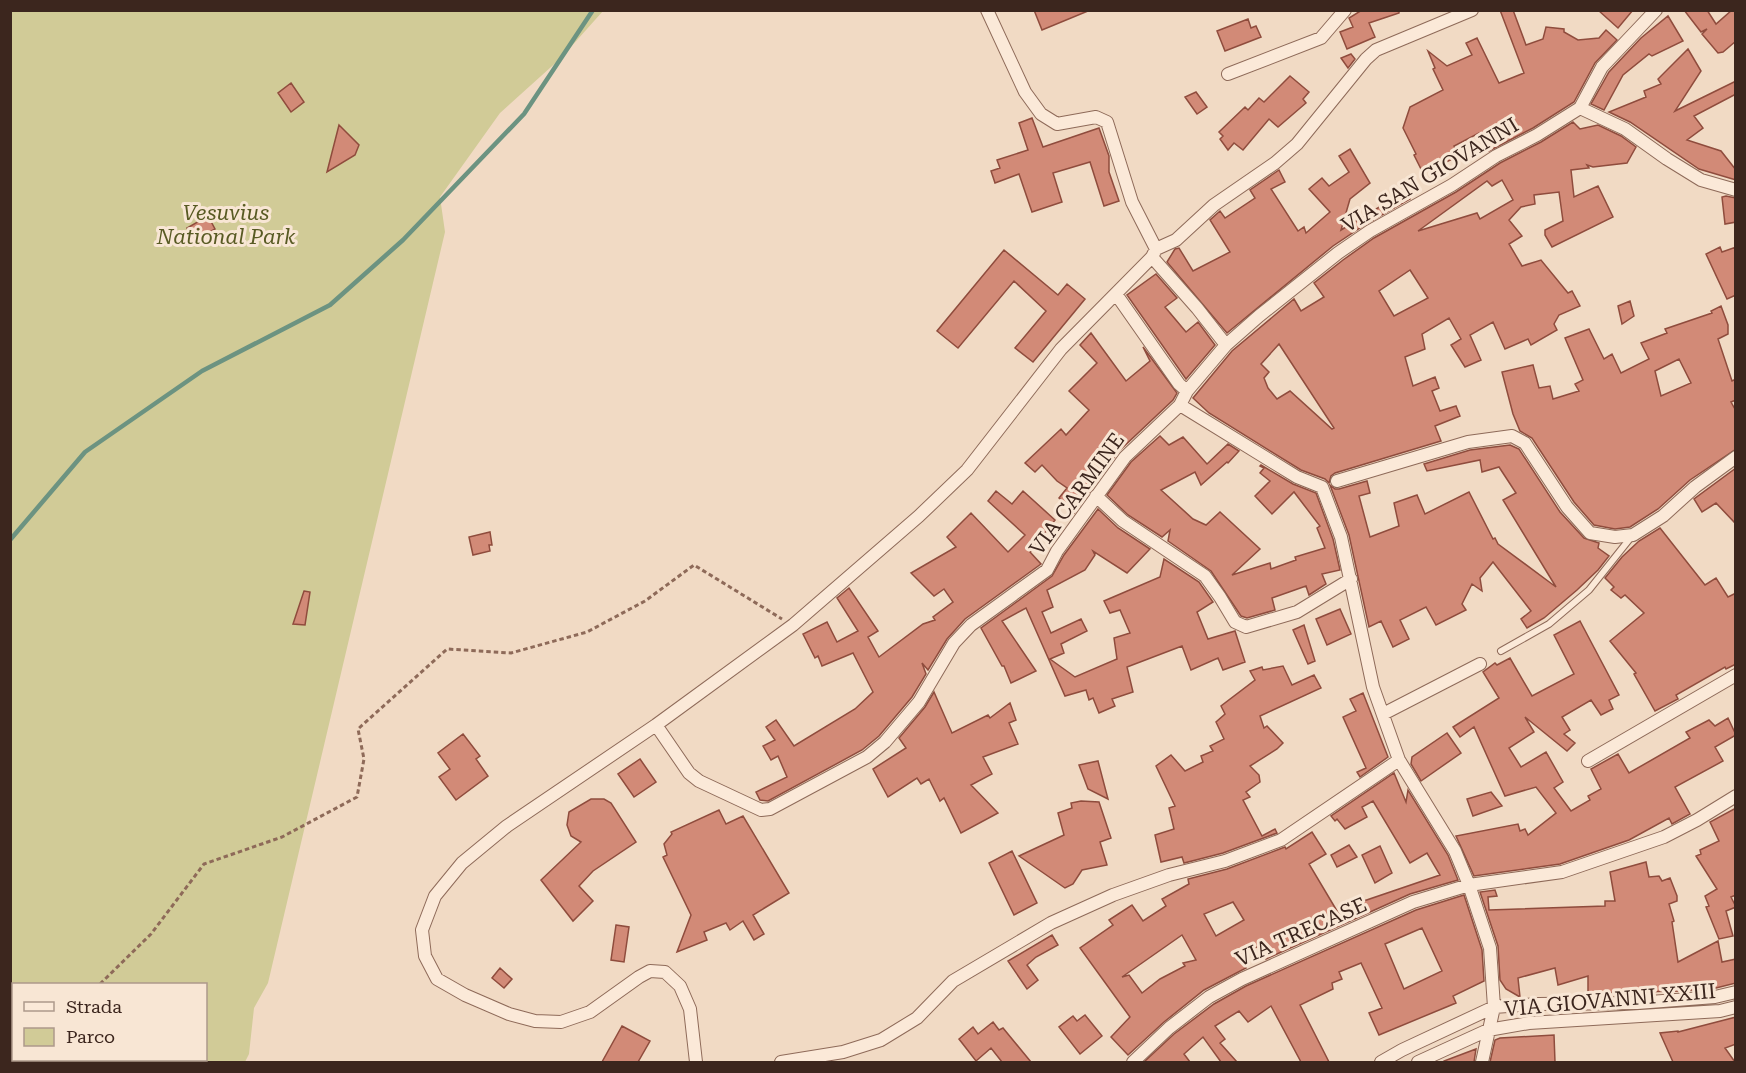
<svg xmlns="http://www.w3.org/2000/svg" width="1746" height="1073" font-family="'Roboto Serif',serif">
<style>
.green{fill:#d1cb97;fill-rule:evenodd}
.lines{fill:none;stroke-linecap:round;stroke-linejoin:round}
.stream{stroke:#6c9381;stroke-width:4.5}
.building{fill:#d28a77;stroke:#8f4c3d;stroke-width:1.5;fill-rule:evenodd}
.lane-casing{stroke:#8e6a59;stroke-width:8}
.street-casing{stroke:#8e6a59;stroke-width:14}
.path{stroke:#8e6a59;stroke-width:3;stroke-dasharray:4.5 3;stroke-linecap:butt}
.lane{stroke:#fbe9d8;stroke-width:6}
.street{stroke:#fbe9d8;stroke-width:12}
.labels{text-anchor:middle;stroke-width:6;stroke-linejoin:round;paint-order:stroke}
.street-label{font-size:21px;fill:#3c261e;stroke:#f8e6d4}
.park-label{font-size:21px;font-style:italic;fill:#585a23;stroke:#f8e6d4}
</style>
<rect width="100%" height="100%" fill="#f1dac4"/>
<path class="green" d="M10 11H603L561 58 500 113 440 197 445 232 268 983 254 1008 249 1054 245 1062H11ZM14 984H206V1060H14Z"/>
<g class="lines">
<path class="stream" d="M10 540 85 452 202 371 330 305 403 240 524 114 593 10"/>
</g>
<path class="building" d="M1034 10H1088V11L1042 30Z
M1362 10H1399V13L1369 23 1375 37 1347 49 1340 32 1353 27 1349 18Z
M1500 10H1513L1526 45 1543 39 1546 27 1564 29V32L1578 40 1599 38 1606 30 1617 40 1595 63 1574 102 1533 128 1489 151 1479 133 1454 146 1459 156 1423 173 1414 155 1416 154 1403 128 1410 107 1443 90 1433 69 1435 68 1428 51 1447 66 1472 55 1466 43 1477 38 1499 83 1524 73Z
M1598 10H1633L1618 28Z
M1684 10H1707L1716 24 1732 10H1736V41L1723 52 1718 53 1702 34 1707 29 1701 32Z
M1668 16 1683 41 1652 56 1649 54 1623 75 1604 110 1591 104 1609 72 1641 38Z
M1248 19 1251 28 1256 26 1261 37 1225 51 1217 31Z
M1688 49 1701 71 1675 111 1736 81V94L1694 116 1703 128 1687 140 1721 151 1736 170V180L1699 169 1630 122 1609 112 1646 97 1644 91 1661 84 1658 79Z
M1351 54 1355 59 1348 68 1341 58Z
M1290 76 1309 92 1303 99 1306 103 1278 127 1269 119 1243 150 1234 143 1228 150 1220 139 1223 136 1219 132 1245 107 1248 110 1259 98 1264 102Z
M291 83 304 102 291 112 278 93Z
M1196 92 1207 107 1197 114 1185 97Z
M1032 118 1043 147 1099 128 1109 156V172L1119 201 1104 206 1090 162 1053 173 1062 202 1032 212 1019 174 995 183 991 171 1000 168 997 160 1028 150 1019 123Z
M1573 122 1580 129 1598 125 1621 136 1636 147 1627 163 1593 167 1587 165 1589 168 1571 170 1574 197 1598 186 1613 217 1552 247 1545 235V230L1563 221 1559 192 1534 195 1535 204 1521 207 1509 220 1522 236 1509 244 1522 266 1541 260 1568 293 1572 291 1580 306 1559 315 1554 324 1557 330 1531 345 1528 339 1505 349 1493 322 1470 335 1481 360 1465 367 1451 345 1461 339 1449 318 1422 334 1425 349 1405 357 1413 386 1435 377 1439 388 1432 391 1440 411 1456 406 1460 416 1435 426 1441 441 1335 473 1331 476 1329 483 1325 479 1301 470 1209 413 1193 398 1232 351 1294 299 1301 311 1324 297 1314 283 1343 260 1374 238 1456 192 1500 163 1541 142ZM1502 180 1513 200 1480 219 1477 213 1418 231 1487 181 1492 186ZM1410 270 1428 298 1394 316 1379 291ZM1279 344 1334 428 1332 429 1290 391 1277 399 1268 388 1264 378 1269 372 1261 364Z
M339 125 359 145 355 155 327 172Z
M1350 149 1370 183 1350 199 1341 230 1406 191 1410 199 1366 224 1333 246 1227 333 1167 262 1175 249 1179 248 1193 271 1230 252 1210 220 1220 211 1225 218 1255 198 1250 190 1279 170 1285 182 1271 189 1298 231 1304 227 1306 233 1330 212 1309 189 1322 178 1329 186 1349 172 1339 156Z
M1726 196 1736 198V222L1725 224 1722 197Z
M208 216 215 229 194 241 187 228Z
M1720 247 1722 252 1736 247V295L1727 299 1706 254Z
M1004 250 1058 295 1067 284 1085 299 1033 362 1015 348 1046 311 1014 281 958 348 937 331Z
M1156 274 1177 298 1165 307 1186 332 1198 322 1215 345 1186 379 1127 295Z
M1630 301 1634 316 1622 324 1618 306Z
M1721 306 1728 325V334L1718 339 1732 381 1736 379V400L1731 402 1736 411V449L1690 480 1658 509 1630 527 1615 529 1594 525 1574 502 1532 438 1520 431 1513 414 1502 372 1533 365 1539 388 1550 386 1553 399 1579 391 1575 384 1583 380 1565 338 1589 329 1604 359 1612 354 1621 373 1649 359 1641 343 1667 333 1665 329 1712 313 1711 311ZM1679 359 1691 383 1661 396 1655 371Z
M1091 333 1126 381 1150 361 1143 347 1177 393 1173 400 1118 452 1074 513 1059 498 1067 488 1057 481 1042 465 1035 472 1025 463 1061 429 1066 435 1089 410 1069 391 1097 363 1080 345Z
M1160 436 1169 445 1183 437 1207 464 1228 444 1239 451 1228 463 1227 462 1201 485 1195 472 1161 490 1193 519 1206 525 1220 512 1260 549 1232 575 1270 563 1271 569 1296 560 1295 557 1325 548 1317 528 1320 526 1294 492 1272 514 1255 496 1270 481 1260 473 1264 468 1260 466 1261 465 1293 484 1316 493 1333 539 1340 570 1322 574 1326 584 1309 595 1306 586 1272 598 1275 610 1247 618 1241 616 1211 571 1168 541 1170 530 1162 537 1128 515 1107 495 1131 462Z
M1510 445 1519 449 1560 512 1584 538 1599 543 1598 548 1609 556 1598 570 1577 590 1544 618 1527 628 1521 619 1531 611 1493 562 1480 578 1482 591 1472 584 1462 604 1466 610 1436 625 1426 607 1400 620 1409 639 1393 647 1381 621 1369 627 1349 535 1330 485 1335 489H1339L1367 481 1370 493 1359 496 1370 537 1399 526 1394 503 1417 495 1425 514 1469 492 1493 539 1495 538 1498 544 1556 587 1503 500 1516 493 1499 467 1482 472 1480 460 1427 471 1424 464 1470 450Z
M1736 468V524L1716 503 1702 512 1694 499Z
M996 491 1012 504 1023 491 1055 520 1030 552 1041 564 965 619 947 639 928 670 922 663 926 674 912 697 879 736 862 750 768 801 760 800 756 792 787 777 778 756 771 760 763 746 775 740 766 727 776 720 794 746 855 709 873 692 853 653 822 666 818 656 815 658 803 634 827 622 837 642 858 631 837 598 849 588 878 631 868 637 879 657 923 624 935 620 933 617 953 602 944 589 934 596 911 573 956 547 947 537 971 513 1008 552 1025 535 988 501Z
M1098 509 1118 528 1150 549 1127 573 1093 551 1095 555 1085 570 1047 590 1053 607 1042 612 1051 633 1081 619 1087 631 1061 644 1064 653 1050 659 1075 677 1117 659 1114 638 1130 633 1120 610 1110 613 1104 601 1160 577 1164 559 1199 582 1213 602 1197 612 1208 639 1235 631 1245 662 1223 670 1218 658 1191 670 1182 646 1127 667 1133 692 1112 699 1115 706 1099 713 1093 698 1089 700 1086 690 1065 696 1026 608 1002 621 1036 671 1011 683 1004 666H1002L981 628 1052 576 1064 555Z
M1660 528 1705 585 1716 578 1728 597 1736 593V664L1726 669 1725 667 1676 695 1678 699 1655 711 1634 674 1636 673 1610 641 1644 613 1625 595 1621 598 1611 590 1614 587 1605 578 1622 557 1639 541Z
M490 532 492 545H489L490 551 473 555 469 537Z
M304 591 310 592 305 625 293 624Z
M1340 609 1351 634 1327 645 1316 619Z
M1580 621 1619 695 1609 700 1613 709 1601 715 1591 700 1562 717 1570 730 1564 734 1575 743 1567 751 1525 717 1534 732 1509 748 1521 767 1546 752 1563 782 1554 788 1571 811 1590 800 1588 796 1601 789 1591 769 1618 754 1629 773 1690 738 1686 732 1709 720 1715 726 1728 718 1736 735 1715 747 1723 761 1675 787 1690 814 1672 824 1669 818 1629 840 1560 864 1474 876 1456 836 1518 824 1520 831 1525 829 1528 835 1556 813 1536 787 1505 796 1474 727 1460 737 1453 727 1499 698 1483 672 1495 663 1497 665 1510 658 1532 696 1574 674 1554 635Z
M1304 625 1315 661 1308 664 1293 630Z
M1283 666 1292 685 1314 675 1321 688 1260 716 1264 728 1267 726 1283 743 1277 749 1250 766 1259 775 1260 782 1246 792 1250 797 1243 800 1262 836 1275 829 1277 833 1223 853 1184 863 1182 857 1161 862 1155 835 1174 829 1169 808 1175 806 1156 766 1171 755 1185 771 1203 762 1201 756 1213 751 1210 746 1224 739 1216 722 1225 714 1221 706 1255 680 1250 671 1262 667 1263 670Z
M934 692 952 733 988 715 990 718 1010 703 1016 720 1009 723 1018 744 983 757 992 774 971 785 998 813 961 833 944 798 940 801 929 779 921 784 917 778 888 797 873 769 906 748 899 738 925 707Z
M1363 693 1388 757 1360 777 1357 772 1366 768 1343 717 1356 711 1350 699Z
M1447 733 1461 753 1421 781 1411 764 1412 757Z
M463 734 480 756 476 759 488 776 456 800 439 777 450 769 438 753Z
M640 759 656 782 634 797 618 774Z
M1098 761 1108 799 1088 789 1079 765Z
M1394 773 1406 802 1408 790 1448 855 1458 880 1410 894 1266 959 1258 946 1239 958 1246 968 1204 990 1164 1022 1128 1055 1111 1037 1130 1017 1080 948 1113 925 1109 920 1132 905 1143 921 1166 906 1162 899 1189 884 1188 879 1227 869 1285 847 1286 849 1312 832 1326 854 1309 864 1340 916 1352 905 1440 875 1427 853 1410 863 1373 801 1362 807 1367 817 1345 829 1337 819 1335 821 1331 816ZM1233 902 1244 920 1216 936 1204 914ZM1182 935 1196 960 1183 963 1185 966 1160 979 1142 993 1129 975 1122 977Z
M1491 792 1502 806 1473 816 1467 799Z
M591 799H604L611 803 636 842 593 871 579 886 593 901 573 921 541 880 581 842 571 836 567 825 569 812Z
M1081 801 1099 802 1111 838 1100 842 1107 865 1082 870 1073 884 1065 888 1019 856 1064 835 1058 813 1072 808 1071 803Z
M1736 808V895L1731 897 1736 907 1726 911 1733 936 1719 939 1706 907 1709 906 1705 896 1717 889 1696 856 1701 854 1700 850 1719 841 1710 822Z
M719 810 726 824 743 816 789 893 753 915 764 934 754 940 743 921 730 930 726 923 704 932 707 940 677 952 691 915 663 857 667 855 664 844 672 834 671 832Z
M1349 845 1357 857 1337 867 1331 855Z
M1380 846 1392 873 1375 883 1362 855Z
M1012 851 1037 903 1014 915 989 863Z
M1646 862 1649 877 1659 876 1662 881 1670 878 1677 896V901L1669 904 1674 921 1672 922 1678 962 1718 941 1722 962 1736 959V983L1716 988 1681 991 1588 993V976L1558 985 1555 968 1518 978 1520 997 1506 989 1500 980 1498 946 1480 892 1495 890 1497 896 1488 897 1489 910 1605 906V901H1615L1610 872Z
M1464 895 1482 950 1484 981 1453 996 1456 1003 1379 1035 1369 1013 1382 1008 1361 963 1339 972 1342 979 1332 983 1333 989 1300 1005 1329 1062H1301L1271 1006 1248 1022 1239 1011 1215 1026 1225 1039 1220 1043 1237 1062H1221L1203 1037 1184 1054 1190 1062H1144L1174 1034 1214 1004 1246 986 1416 910ZM1422 928 1442 971 1404 989 1385 944Z
M616 925 629 927 624 962 611 960Z
M1052 935 1058 945 1036 957 1027 965 1038 980 1027 989 1008 961Z
M500 968 512 979 504 988 492 978Z
M1085 1015 1102 1036 1080 1054 1059 1027 1073 1016 1077 1021Z
M1736 1017V1044L1725 1048 1735 1062H1673L1660 1033 1678 1031V1032Z
M993 1022 999 1030 1003 1028 1031 1062H1002L991 1048 976 1061 959 1039 973 1027 978 1034Z
M622 1026 650 1041 638 1062H602Z
M1554 1035 1555 1062H1490L1495 1040 1500 1038Z
M1476 1049 1474 1062H1444V1061Z"/>
<g class="lines">
<defs>
<path id="lane" d="M1501 651 1549 624 1589 590 1632 536"/>
<path id="street" d="M987 10 1025 92 1041 114 1057 124 1096 117 1107 122 1132 202 1156 249
M1228 74 1321 38 1345 10
M1580 108 1602 67 1656 10
M1152 257 1197 308 1226 345
M1116 294 1179 384 1187 391
M1180 405 1297 477 1322 487 1341 537 1373 687 1399 760 1455 851 1469 885 1490 948 1494 1007 1482 1062
M1337 481 1468 442 1512 436 1525 443 1567 507 1590 533 1615 537 1633 535 1663 516 1695 487 1736 457
M1096 496 1123 521 1205 576 1220 597 1235 622 1246 627 1297 612 1351 579
M1383 714 1480 664
M656 725 689 773 699 781 761 810 770 809 867 757 885 742 919 702 954 643 971 625 1047 570 1057 551 1125 457 1180 405 1187 391 1226 345 1259 316 1338 253 1370 231 1452 185 1496 156 1537 135 1580 108 1625 129 1667 159 1701 180 1736 190
M1588 761 1736 675
M696 1062 690 1009 680 986 665 972 650 971 639 977 590 1012 561 1022 535 1021 509 1014 465 995 437 979 425 956 422 930 435 896 462 863 507 826 656 725 793 625 919 516 967 470 1061 349 1152 257 1156 249 1176 240 1214 205 1275 163 1297 144 1366 59 1376 50 1472 10
M781 1062 843 1052 881 1040 917 1018 953 981 1051 923 1113 895 1169 875 1225 861 1281 840 1399 760
M1133 1062 1169 1028 1209 997 1242 979 1413 902 1469 885 1562 872 1664 837 1697 820 1736 796
M1381 1062 1402 1050 1494 1007 1538 1004 1637 1003 1715 997 1736 992
M1418 1062 1488 1030 1529 1023 1720 1011 1736 1007"/>
</defs>
<use href="#lane" class="lane-casing"/>
<use href="#street" class="street-casing"/>
<path class="path" d="M100 984 151 934 204 864 282 837 357 797 364 759 358 729 447 649 511 653 587 632 645 601 694 565 782 619
M10 1053 14 1051"/>
<use href="#lane" class="lane"/>
<use href="#street" class="street"/>
</g>
<g class="labels">
<g class="street-label">
<text transform="translate(1430 175) rotate(-31)" y="7">VIA SAN GIOVANNI</text>
<text transform="translate(1077 494) rotate(-54)" y="7">VIA CARMINE</text>
<text transform="translate(1301 932) rotate(-24)" y="7">VIA TRECASE</text>
<text transform="translate(1610 1000) rotate(-5)" y="7">VIA GIOVANNI XXIII</text>
</g>
<g class="park-label">
<text x="226" y="220">Vesuvius<tspan x="226" dy="24">National Park</tspan></text>
</g>
</g>
<rect width="1746" height="1073" fill="none" stroke="#3c261e" stroke-width="24"/>
<rect x="12" y="983" width="195" height="78" fill="#f8e6d4" stroke="#ad998b" stroke-width="1.5"/>
<rect x="24" y="1002" width="30" height="9" fill="#fbe9d8" stroke="#ad998b" stroke-width="1.5"/>
<text x="66" y="1013" font-size="18" fill="#3c261e">Strada</text>
<rect x="24" y="1028" width="30" height="18" fill="#d1cb97" stroke="#ad998b" stroke-width="1.5"/>
<text x="66" y="1043" font-size="18" fill="#3c261e">Parco</text>
</svg>
